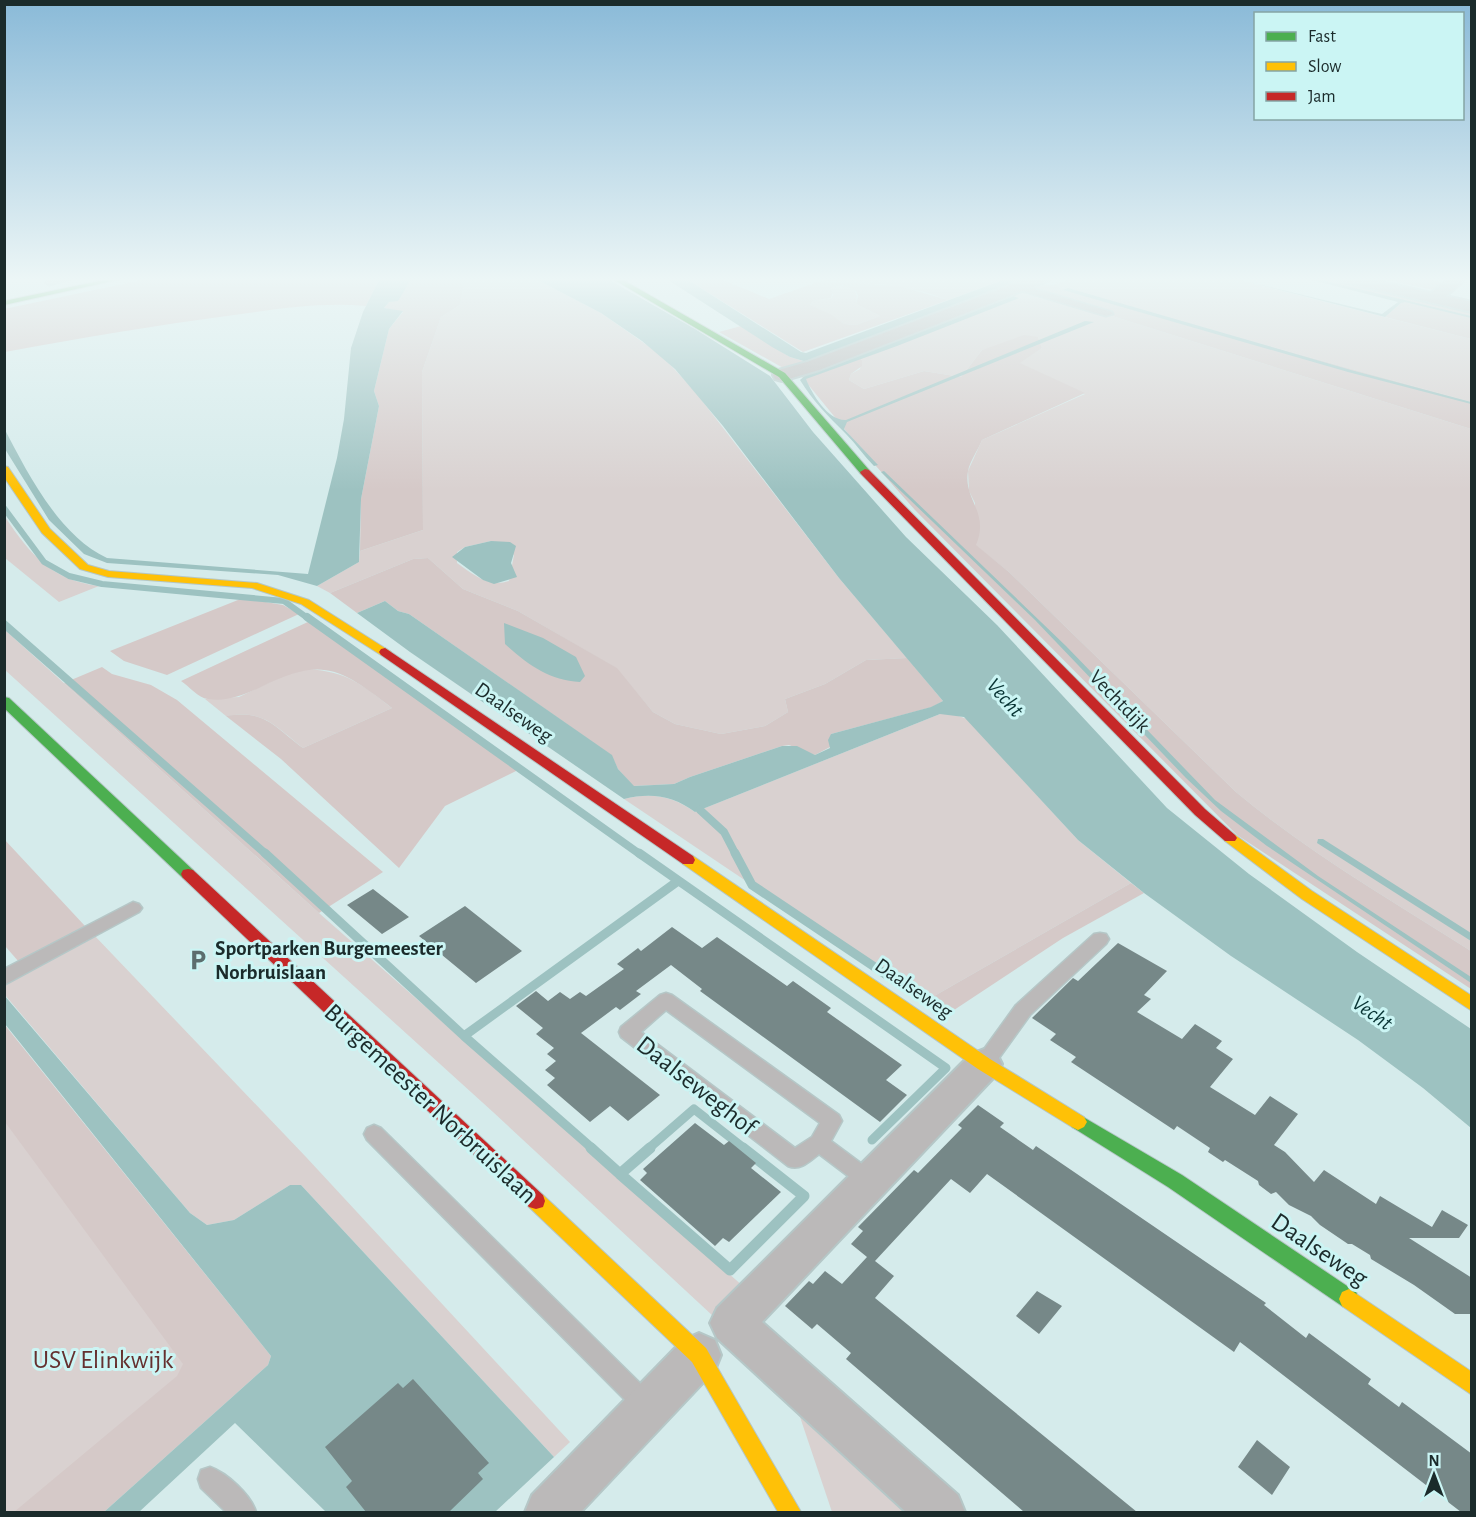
<svg xmlns="http://www.w3.org/2000/svg" width="1476" height="1517" font-family="'Alegreya Sans',sans-serif">
<style>
.green{fill:#d9d1d0;fill-rule:evenodd}
.forest{fill:#d5c9c8;fill-rule:evenodd}
.water{fill:#9dc2c1}
.lines{fill:none;stroke-linecap:round;stroke-linejoin:round}
.stream-far3{stroke:#9dc2c1;stroke-width:6}
.stream-far2{stroke:#9dc2c1;stroke-width:8}
.stream-far1{stroke:#9dc2c1;stroke-width:9}
.stream{stroke:#9dc2c1;stroke-width:11}
.building{fill:#768888}
.lane-casing{stroke:#b5c7c7;stroke-width:3}
.street-casing{stroke:#b5c7c7;stroke-width:4}
.fast-casing{stroke:#b5c7c7;stroke-width:2}
.slow-casing{stroke:#b5c7c7;stroke-width:2}
.jam-casing{stroke:#b5c7c7;stroke-width:2}
.lane{fill:#bbb9b9;fill-rule:evenodd}
.street{fill:#bbb9b9;fill-rule:evenodd}
.fast{fill:#4caf50;fill-rule:evenodd}
.slow{fill:#ffc107;fill-rule:evenodd}
.jam{fill:#c62828;fill-rule:evenodd}
.labels{text-anchor:middle;stroke-width:6;stroke-linejoin:round;paint-order:stroke}
.street-label{font-size:21px;fill:#1b2b2b;stroke:#cbf5f4}
.poi-label{font-size:21px;font-weight:bold;fill:#1b2b2b;stroke:#cbf5f4;text-anchor:start}
.water-label{font-size:22px;font-style:italic;fill:#083434;stroke:#cbf5f4}
.near-street-label{font-size:26px;fill:#1b2b2b;stroke:#cbf5f4}
.near-park-label{font-size:26px;fill:#65302f;stroke:#cbf5f4}
</style>
<rect width="100%" height="100%" fill="#d5ebeb"/>
<path class="green" d="M465 278H534L601 313 661 355 693 389 839 578 907 658 866 660 825 684 785 699 788 712 765 726 721 734 675 724 653 712 616 668 518 611 463 589 428 558 413 559 330 593 317 586 359 562 360 551 423 530 422 372 441 317 460 305ZM491 541 514 555 509 581C488 588 473 574 457 563V552L465 547Z
M833 278H999L1003 280 948 300 925 292 887 285 821 281Z
M1073 278H1231L1471 339V402L1060 288 1056 284Z
M845 286C856 289 858 293 856 304L880 316 856 325 844 324 810 305 813 301 832 298 833 294 828 288 830 287Z
M1023 288 1471 429V951C1391 900 1309 853 1236 792L1009 572 975 545V503L969 491 968 471 982 440 1085 394 1019 363 1042 348 1038 337 982 350 961 377 924 371 864 389 849 380 851 374 860 369 862 360 855 355Z
M5 517C31 555 51 580 99 586L59 602 5 558Z
M5 630 319 913 744 1287 713 1316 493 1112 5 670Z
M308 669C348 672 361 684 392 708L303 748C275 726 264 709 226 716L205 699 239 697 285 675Z
M940 714H953L967 719 1078 840 1131 883 929 999 752 885 624 799C651 792 673 796 695 812Z
M93 934 306 1157 570 1442 554 1457 301 1185H290L234 1220 207 1225 190 1213 5 995 4 984Z
M4 1030 231 1371 90 1512H5Z
M780 1384 791 1388 922 1512H832L800 1417Z"/>
<path class="forest" d="M152 278H380L366 306C321 302 278 309 234 315 157 325 81 338 5 352L4 309Z
M412 278H465L460 305 441 317 422 372 423 530 360 551 361 499 379 406 374 391 389 329 403 312 384 308 389 302 398 300Z
M685 278H718L769 299 821 281 899 286 948 300 803 352ZM843 285 856 291 858 296 856 304 880 316 856 325 844 324 832 315 810 305 813 301 831 298 833 291 829 288Z
M1304 278H1334L1471 310V339L1385 317 1403 301Z
M1378 278H1420L1447 283 1438 291Z
M1056 284 1060 288 1471 402V429L1023 288Z
M741 326 790 357 807 362 785 369 719 332Z
M1024 335 1038 337 1042 348 1020 363 1085 393 982 440C978 450 970 461 968 471 963 500 990 512 976 545L1009 572 1236 792C1309 853 1391 900 1471 951V989L1237 835 915 510 860 448 802 377 855 355 862 360V366L851 374 849 380 864 389 924 371 961 377 982 350Z
M428 558 463 589 518 611 617 668 653 712 675 724 721 734 765 726 788 712 785 699 825 684 866 660 907 658 943 701 932 707 831 734 830 747 815 755 789 745 782 746 690 777 674 784 633 786 618 769 611 755 409 614 398 611 385 601 357 613 330 593 413 559Z
M243 598 283 605 299 614 167 675 124 661 110 651Z
M310 621 520 769 445 806 399 868 281 759 226 716C265 709 274 727 303 748L392 708C340 668 323 656 261 687 244 695 227 702 208 699 198 698 189 686 181 681Z
M102 667 112 674 151 685 177 700 383 872 319 913 64 683Z
M4 839 85 926 19 962 5 946Z
M1131 883 1144 893 1063 938 951 1012 929 999Z
M4 1024 271 1356 268 1365 104 1512H14L177 1376 183 1364 5 1122Z"/>
<path class="water" d="M380 278H412L398 301 389 302 384 308 403 311 389 329 374 391 379 406 361 499 359 562 317 586 278 575 107 563 84 554 49 520 5 449 4 428C27 472 59 536 107 558L308 574 337 458 344 419 351 348 363 312Z
M534 278H606L695 329 770 376 813 432 906 537 997 625 1167 808 1249 874 1357 952 1471 1029V1128L1423 1088 1358 1040 1231 956 1144 893 1078 840 964 717 940 714 695 812C674 796 651 792 624 799L410 652 357 613 385 601 398 611 409 614 612 755 618 769 634 786 674 784 690 777 782 746H797L815 755 830 748 828 740 831 734 931 707 943 701 839 578 723 426 675 369 642 341 601 313Z
M665 278H685L801 352 806 353 1003 280 999 278H1026L807 362 790 357 772 347Z
M1233 278 1382 314 1398 302 1304 278H1313L1471 316V318L1405 302 1401 303 1385 317Z
M1068 288 1351 370 1471 402V404L1348 372 1063 290Z
M1013 296 1019 298 897 346 806 379C812 394 828 421 846 420L1085 321 1094 322 847 422 844 429 878 465 874 466C864 456 856 444 846 434 829 417 812 400 800 380L807 374Z
M884 471 1066 646 1215 800 1318 876 1471 977V983L1267 846 1221 811 1186 778 1035 620 881 472Z
M491 541 510 542 516 546 511 563 517 577 494 584 483 580 452 557 465 547Z
M504 623 543 638 576 657 585 676 580 682C549 680 528 665 505 644Z
M1318 839H1323L1471 933V941L1317 843Z
M4 995 190 1213 207 1225 234 1220 290 1185H301L554 1457 495 1512H326L235 1423 139 1512H104L268 1365 271 1356 5 1024Z"/>
<g class="lines">
<path class="stream-far3" d="M4 508 44 562 69 576 102 584 284 601 309 619"/>
<path class="stream-far2" d="M307 617 641 855
M4 624 267 855
M700 810 724 832 736 855"/>
<path class="stream-far1" d="M265 853 464 1036 593 1149
M639 853 946 1068 872 1140
M735 853 752 885 903 986
M464 1036 678 881
M648 1149 694 1109 745 1149"/>
<path class="stream" d="M591 1148 620 1174
M620 1174 730 1270 804 1196 743 1148
M620 1174 650 1148"/>
</g>
<path class="building" d="M373 889 409 917 382 934 347 905Z
M465 906 522 951 476 983 419 936Z
M672 927 702 948 717 937 787 986 793 981 831 1008 827 1012 902 1065 886 1080 907 1095 880 1122 700 991 702 989 671 965 636 991 641 994 620 1010 616 1007 581 1033 660 1095 628 1121 610 1106 590 1122 547 1085 555 1078 545 1070 556 1061 547 1054 554 1048 536 1034 543 1028 516 1006 536 991 548 1001 560 992 570 999 580 992 586 996 624 969 617 964 638 948 641 951Z
M1118 943 1167 971 1144 995 1151 999 1137 1012 1182 1039 1195 1024 1222 1041 1216 1048 1233 1059 1210 1087 1255 1115 1270 1096 1298 1114 1274 1145 1285 1152 1314 1182 1324 1170 1376 1204 1380 1196 1432 1227 1442 1210 1468 1225 1459 1238H1409L1472 1278V1314H1455L1414 1285 1371 1259 1370 1255 1352 1244H1348L1320 1225 1311 1216 1289 1205 1276 1192 1271 1194 1259 1185 1258 1181 1225 1160 1223 1162 1208 1152 1210 1148 1177 1126 1174 1130 1071 1062 1076 1057 1050 1040 1056 1034 1032 1018 1073 978 1078 981Z
M978 1105 1004 1123 1000 1127 1033 1150 1036 1146 1266 1303 1264 1305 1306 1338 1309 1333 1371 1379 1368 1384 1399 1407 1402 1402 1472 1454V1512H1461L1240 1342 1234 1352 987 1174 970 1193 951 1179 875 1261 894 1276 875 1298 1137 1512H1024L846 1359 851 1353 817 1324 812 1329 785 1306 809 1281 813 1284 825 1271 842 1284 867 1257 851 1244 863 1231 858 1227 914 1170 918 1173 962 1128 958 1125Z
M695 1123 724 1145 729 1141 756 1163 751 1168 781 1192 729 1242 723 1238 715 1246 640 1180 647 1173 643 1169Z
M1037 1291 1062 1306 1039 1334 1016 1316Z
M413 1379 489 1463 478 1473 483 1479 449 1512H366L346 1487 352 1481 325 1447 398 1383 403 1388Z
M1257 1440 1290 1467 1272 1495 1238 1467Z"/>
<g class="lines">
<defs>
<path id="lane" d="M58 278H73L49 285 45 282Z
M1018 284 1112 312 1113 314 1106 316 1015 289 1014 287Z
M133 902 139 904 142 908 139 912 4 985V969Z
M1100 933 1106 934 1109 939 1106 944 1030 1015 991 1069 984 1072 977 1069 974 1064 977 1059 1016 1005 1094 934Z
M666 993 672 995 839 1115 842 1121 831 1141 878 1176 881 1182 878 1188 871 1191 864 1188 819 1154C809 1162 800 1171 788 1166L621 1037 619 1032 621 1027 660 995ZM666 1010 820 1123 812 1137 795 1148 641 1032Z
M374 1125 381 1128 654 1397 658 1405 654 1413 646 1417 638 1413 367 1140 364 1134 367 1128Z
M210 1467C227 1473 251 1495 256 1512H226L201 1488 198 1479 201 1470Z"/>
<path id="street" d="M1029 278H1050L1048 281 819 370 782 381 775 379 773 375 775 371 807 362Z
M1337 278H1364L1431 293 1449 278H1466L1446 296 1472 302V312L1339 281Z
M984 1049 997 1054 1002 1064 997 1074 762 1322 958 1495 965 1512H906L717 1338 710 1323 717 1308 971 1054Z
M699 1333 715 1340 721 1355 715 1370 581 1512H525L532 1495 683 1340Z"/>
<path id="fast" d="M113 278H126L4 305V301Z
M611 278H620L785 373 869 470V474H861L779 377Z
M4 697 9 698 193 870 195 874 193 878H183L4 708Z
M1078 1114 1182 1175 1356 1292 1359 1299 1356 1306 1349 1309 1342 1306 1168 1187 1072 1127 1069 1122 1072 1117Z"/>
<path id="slow" d="M4 466 8 467 50 529 88 565 109 571 257 583 309 600 391 652 389 655H381L301 604 252 588 108 577 80 569 42 533 4 477Z
M1230 833 1235 835 1312 891 1472 996V1011L1302 899 1225 841 1223 838Z
M688 855 693 856 990 1059 1084 1117 1087 1122 1084 1127 1078 1130 1072 1127 978 1069 683 864 681 860 683 856Z
M536 1193 543 1195 706 1348 801 1512H778L692 1362 529 1207 527 1201 529 1195Z
M1349 1289 1472 1372V1395L1342 1306 1339 1299 1342 1292Z"/>
<path id="jam" d="M865 469 869 470 1205 809 1235 835 1237 838 1235 841H1225L1195 815 861 474 860 472Z
M385 648 693 856 695 860 693 864H683L381 655 379 652 381 649Z
M188 869 193 870 543 1195 545 1201 543 1207 536 1209 529 1207 183 878 181 874 183 870Z"/>
</defs>
<use href="#lane" class="lane-casing"/>
<use href="#street" class="street-casing"/>
<use href="#fast" class="fast-casing"/>
<use href="#slow" class="slow-casing"/>
<use href="#jam" class="jam-casing"/>
<use href="#lane" class="lane"/>
<use href="#street" class="street"/>
<use href="#fast" class="fast"/>
<use href="#slow" class="slow"/>
<use href="#jam" class="jam"/>
</g>
<linearGradient id="sky" x2="0" y2="1"><stop stop-color="#8abad8"/><stop offset="0.57" stop-color="#ecf6f6"/><stop offset="1" stop-color="#ecf6f6" stop-opacity="0"/></linearGradient>
<rect width="1476" height="490" fill="url(#sky)"/>
<defs>
<symbol id="parking-bare" viewBox="-9 -9 18 18"><path d="M-3.5-5.5H1a3.5 3.5 0 0 1 0 7H-1V5.5H-3.5ZM-1-3.4V-.6H.8a1.4 1.4 0 0 0 0-2.8Z" fill="#5c6e6e" stroke="#cbf5f4" stroke-width="2.5" paint-order="stroke"/></symbol>
</defs>
<g fill-rule="evenodd">
<use href="#parking-bare" x="183" y="945" width="30" height="30"/>
</g>
<g class="labels">
<g class="street-label">
<text transform="translate(1120 701) rotate(46)" y="7">Vechtdijk</text>
<text transform="translate(514 712) rotate(35)" y="7">Daalseweg</text>
<text transform="translate(914 988) rotate(35)" y="7">Daalseweg</text>
</g>
<g class="poi-label">
<text x="215" y="955">Sportparken Burgemeester<tspan x="215" dy="24">Norbruislaan</tspan></text>
</g>
<g class="water-label">
<text transform="translate(1006 697) rotate(48)" y="8">Vecht</text>
<text transform="translate(1373 1012) rotate(35)" y="8">Vecht</text>
</g>
<g class="near-street-label">
<text transform="translate(697 1085) rotate(38)" y="9">Daalseweghof</text>
<text transform="translate(431 1103) rotate(43)" y="9">Burgemeester Norbruislaan</text>
<text transform="translate(1320 1249) rotate(34)" y="9">Daalseweg</text>
</g>
<g class="near-park-label">
<text x="103" y="1368">USV Elinkwijk</text>
</g>
</g>
<rect width="1476" height="1517" fill="none" stroke="#1b2b2b" stroke-width="12"/>
<rect x="1254" y="12" width="210" height="108" fill="#cbf5f4" stroke="#85a4a4" stroke-width="1.5"/>
<rect x="1266" y="32" width="30" height="9" fill="#4caf50" stroke="#85a4a4" stroke-width="1.5"/>
<text x="1308" y="42" font-size="18" fill="#1b2b2b">Fast</text>
<rect x="1266" y="62" width="30" height="9" fill="#ffc107" stroke="#85a4a4" stroke-width="1.5"/>
<text x="1308" y="72" font-size="18" fill="#1b2b2b">Slow</text>
<rect x="1266" y="92" width="30" height="9" fill="#c62828" stroke="#85a4a4" stroke-width="1.5"/>
<text x="1308" y="102" font-size="18" fill="#1b2b2b">Jam</text>
<g transform="translate(1434 1475)" stroke="#cbf5f4" stroke-width="4.5" paint-order="stroke">
<path d="M0-4.5L10 22L0 15L-10 22Z" fill="#1b2b2b"/>
<text y="-9" font-size="16" font-weight="bold" text-anchor="middle" fill="#1b2b2b">N</text>
</g>
</svg>
